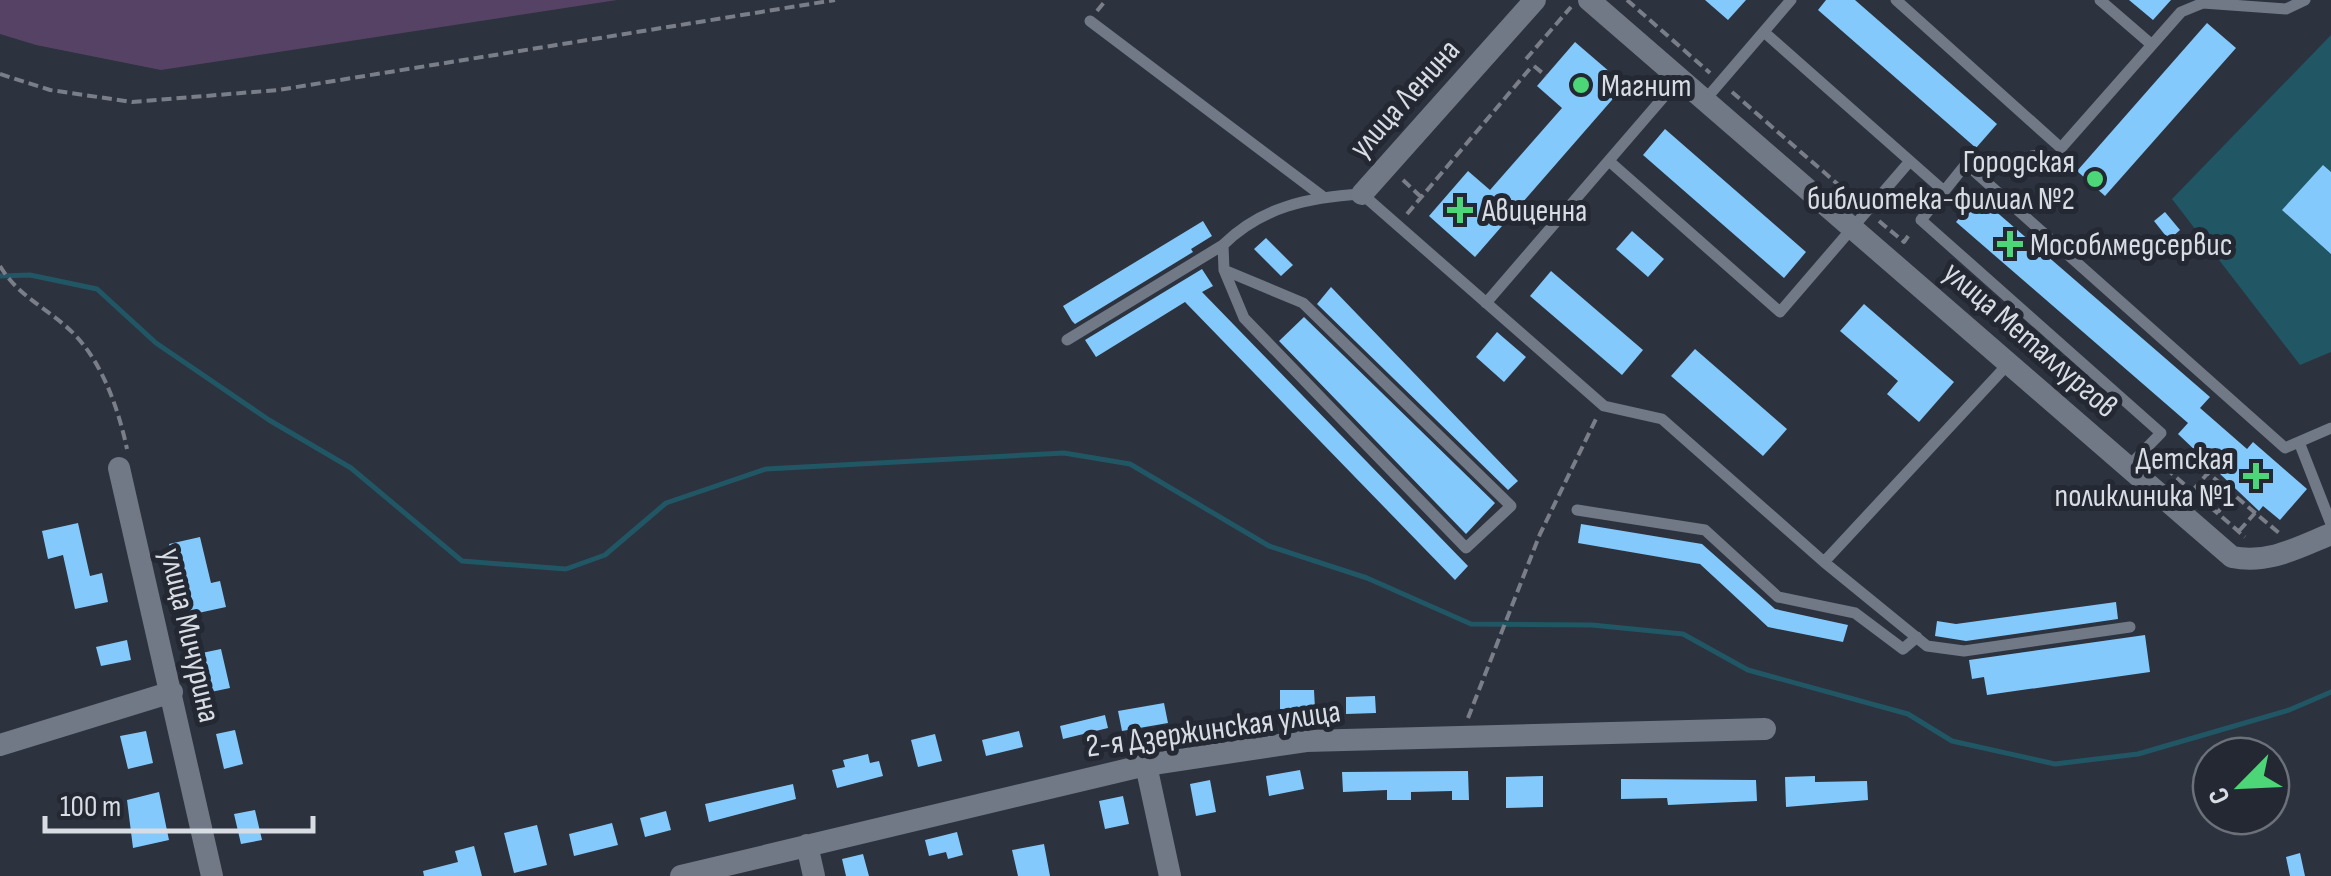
<svg xmlns="http://www.w3.org/2000/svg" width="2331" height="876" font-family="'Sofia Sans Condensed',sans-serif">
<style>
.green{fill:#564265}
.water{fill:#215664}
.lines{fill:none;stroke-linecap:round;stroke-linejoin:round}
.stream{stroke:#215664;stroke-width:5}
.building{fill:#84c9fb}
.path{stroke:#797e88;stroke-width:4;stroke-dasharray:10 5;stroke-linecap:butt}
.lane{stroke:#717886;stroke-width:11}
.street{stroke:#717886;stroke-width:22}
.poi-dot{fill:#4cd677;stroke:#232833;stroke-width:4}
.labels{text-anchor:middle;stroke-width:10;stroke-linejoin:round;paint-order:stroke}
.poi-label{font-size:32px;fill:#d8dce3;stroke:#232833;text-anchor:start}
.street-label{font-size:32px;fill:#d8dce3;stroke:#232833}
</style>
<rect width="100%" height="100%" fill="#2c323e"/>
<path class="green" d="M0 0H617L161 70 36 45 0 34Z"/>
<path class="water" d="M2331 35V352L2300 365 2172 199Z"/>
<g class="lines">
<path class="stream" d="M0 276 30 275 97 289 156 343 269 420 351 468 462 561 566 569 605 555 666 503 766 469 1064 453 1130 464 1269 546 1367 578 1471 624 1592 625 1683 634 1748 670 1908 714 1952 741 2055 764 2138 754 2289 710 2331 692"/>
</g>
<path class="building" d="M1705 0H1746L1728 20Z
M1826 0H1855L1997 124 1976 148 1818 10Z
M2129 0H2171L2153 20Z
M2207 23 2236 48 2105 196 2077 171Z
M1575 42 1625 85 1475 257 1429 216 1468 171 1490 190 1562 108 1537 86Z
M1665 129 1806 252 1784 278 1643 155Z
M2323 165 2331 172V254L2282 210Z
M1978 196 2210 397 2200 408 2247 449 2253 442 2307 489 2280 520 2263 506 2259 511 2178 434 2188 423 1956 222Z
M2165 212 2180 230 2169 240 2154 221Z
M1203 221 1212 236 1191 249 1193 252 1075 324 1072 321 1063 306Z
M1632 231 1664 259 1648 277 1616 249Z
M1266 238 1293 265 1281 276 1254 249Z
M1202 269 1213 286 1202 292 1468 566 1455 580 1185 302 1096 357 1085 340Z
M1551 271 1643 350 1622 375 1530 296Z
M1331 287 1518 481 1508 490 1317 304Z
M1864 304 1954 382 1919 422 1887 394 1898 381 1840 331Z
M1304 317 1495 503 1466 534 1279 341Z
M1497 332 1526 357 1504 382 1476 357Z
M1695 349 1787 429 1763 456 1671 376Z
M78 523 90 576 102 573 108 602 75 609 63 555 48 559 42 531Z
M1581 524 1702 544 1775 609 1848 625 1843 642 1768 627 1700 564 1578 543Z
M200 537 211 583 220 581 226 607 189 615 169 544Z
M2116 602 2118 619 1966 641 1935 636 1937 621 1956 624Z
M2145 635 2150 672 1987 695 1984 677 1972 679 1969 660Z
M127 640 131 660 101 666 96 647Z
M221 649 230 688 206 693 197 654Z
M1280 690H1314L1315 709H1280Z
M1375 696 1376 713 1346 714V697Z
M1164 703 1168 723 1122 731 1118 711Z
M1105 715 1108 728 1063 739 1060 726Z
M235 730 243 764 224 769 216 734Z
M146 731 153 763 128 769 120 736Z
M1019 731 1023 747 986 756 982 740Z
M935 734 942 761 918 767 911 740Z
M868 754 870 763 879 761 883 776 837 788 832 770 845 767 843 760Z
M1300 770 1304 789 1269 796 1266 776Z
M1468 771 1469 800H1452V791L1411 792V800H1387V790L1343 792 1342 772Z
M1543 776V807L1506 808V777Z
M1815 776V782L1867 781 1868 800 1786 807 1785 777Z
M1621 779 1756 780 1757 801 1668 805 1667 798 1621 799Z
M1210 780 1216 812 1196 816 1190 784Z
M793 784 796 799 709 822 705 804Z
M159 792 169 840 133 848 127 800Z
M1123 796 1129 824 1105 829 1099 801Z
M255 810 262 840 241 844 234 814Z
M666 811 671 830 645 837 640 818Z
M612 823 618 845 574 856 569 834Z
M537 825 547 865 514 873 504 833Z
M957 832 963 855 948 859 946 852 929 856 925 840Z
M1044 844 1050 876H1018L1012 850Z
M474 846 482 876H424L423 871 458 862 455 851Z
M2300 853 2305 876H2290L2286 857Z
M863 854 869 876H846L842 859Z"/>
<g class="lines">
<path class="path" d="M1627 0 1710 73
M1097 11 1106 0
M1526 59 1571 7
M1534 66 1546 76
M0 74 50 90 132 102 278 90 835 0
M1732 92 1857 201
M1986 161 2040 151
M1403 180 1421 197
M1407 214 1533 65
M1879 221 1904 242 1911 232
M0 266C19 298 50 309 75 335 103 364 119 411 127 449
M2154 458 2245 537
M2193 490 2208 473 2279 533
M2218 512 2233 494
M2239 531 2255 513
M1468 718 1540 534 1596 419"/>
<path class="lane" d="M1896 0 2061 148 2181 12 2203 3 2286 9 2305 0
M2100 0 2152 45
M1090 21 1322 196
M1764 32 1944 191
M1705 100 1791 0
M1609 161 1780 312 1910 161
M1224 270 1303 303 1511 506 1466 548 1244 318 1224 270 1223 245C1261 207 1309 197 1362 194L1604 406 1662 419 1824 562 2009 363
M1486 303 1680 78
M1067 340 1223 245
M2299 442 2331 524
M2128 467 2161 433 1921 220 1966 164 2285 448 2331 428
M1577 510 1705 530 1778 597 1855 613 1903 649 1917 637
M1824 562 1927 646 1964 651 2130 627"/>
<path class="street" d="M1589 0 2232 557C2269 564 2297 548 2331 534
M1362 194 1535 0
M119 468 212 876
M0 745 172 692
M1146 765 1170 876
M807 845 814 876
M681 876 1146 765 1306 741 1765 729"/>
</g>
<g class="poi-dot">
<circle cx="1581" cy="85" r="10"/>
<circle cx="2095" cy="179" r="10"/>
<path d="M1455 195h10v10h10v10h-10v10h-10v-10h-10v-10h10z"/>
<path d="M2005 229h10v10h10v10h-10v10h-10v-10h-10v-10h10z"/>
<path d="M2251 461h10v10h10v10h-10v10h-10v-10h-10v-10h10z"/>
</g>
<g class="labels">
<g class="poi-label">
<text x="1601" y="96">Магнит</text>
<text x="2075" y="172" text-anchor="end">Городская<tspan x="2075" dy="37">библиотека-филиал №2</tspan></text>
<text x="1482" y="221">Авиценна</text>
<text x="2030" y="255">Мособлмедсервис</text>
<text x="2234" y="469" text-anchor="end">Детская<tspan x="2234" dy="37">поликлиника №1</tspan></text>
</g>
<g class="street-label">
<text transform="translate(1404 98) rotate(-48)" y="11">улица Ленина</text>
<text transform="translate(2031 339) rotate(41)" y="11">улица Металлургов</text>
<text transform="translate(191 635) rotate(77)" y="11">улица Мичурина</text>
<text transform="translate(1213 728) rotate(-8)" y="11">2-я Дзержинская улица</text>
</g>
</g>
<g transform="translate(2241 786) rotate(246)"><circle r="48" fill="#232833" stroke="#6b7079" stroke-width="2.5"/>
<path d="M0-8L18 38L0 25L-18 38Z" fill="#4cd677"/>
<text y="-15" font-size="28" font-weight="bold" text-anchor="middle" fill="#d8dce3">С</text>
</g>
<path d="M45 816v15h268v-15" fill="none" stroke="#d8dce3" stroke-width="5"/>
<text x="60" y="816" font-size="30" fill="#d8dce3" stroke="#232833" stroke-width="8" paint-order="stroke">100 m</text>
</svg>
